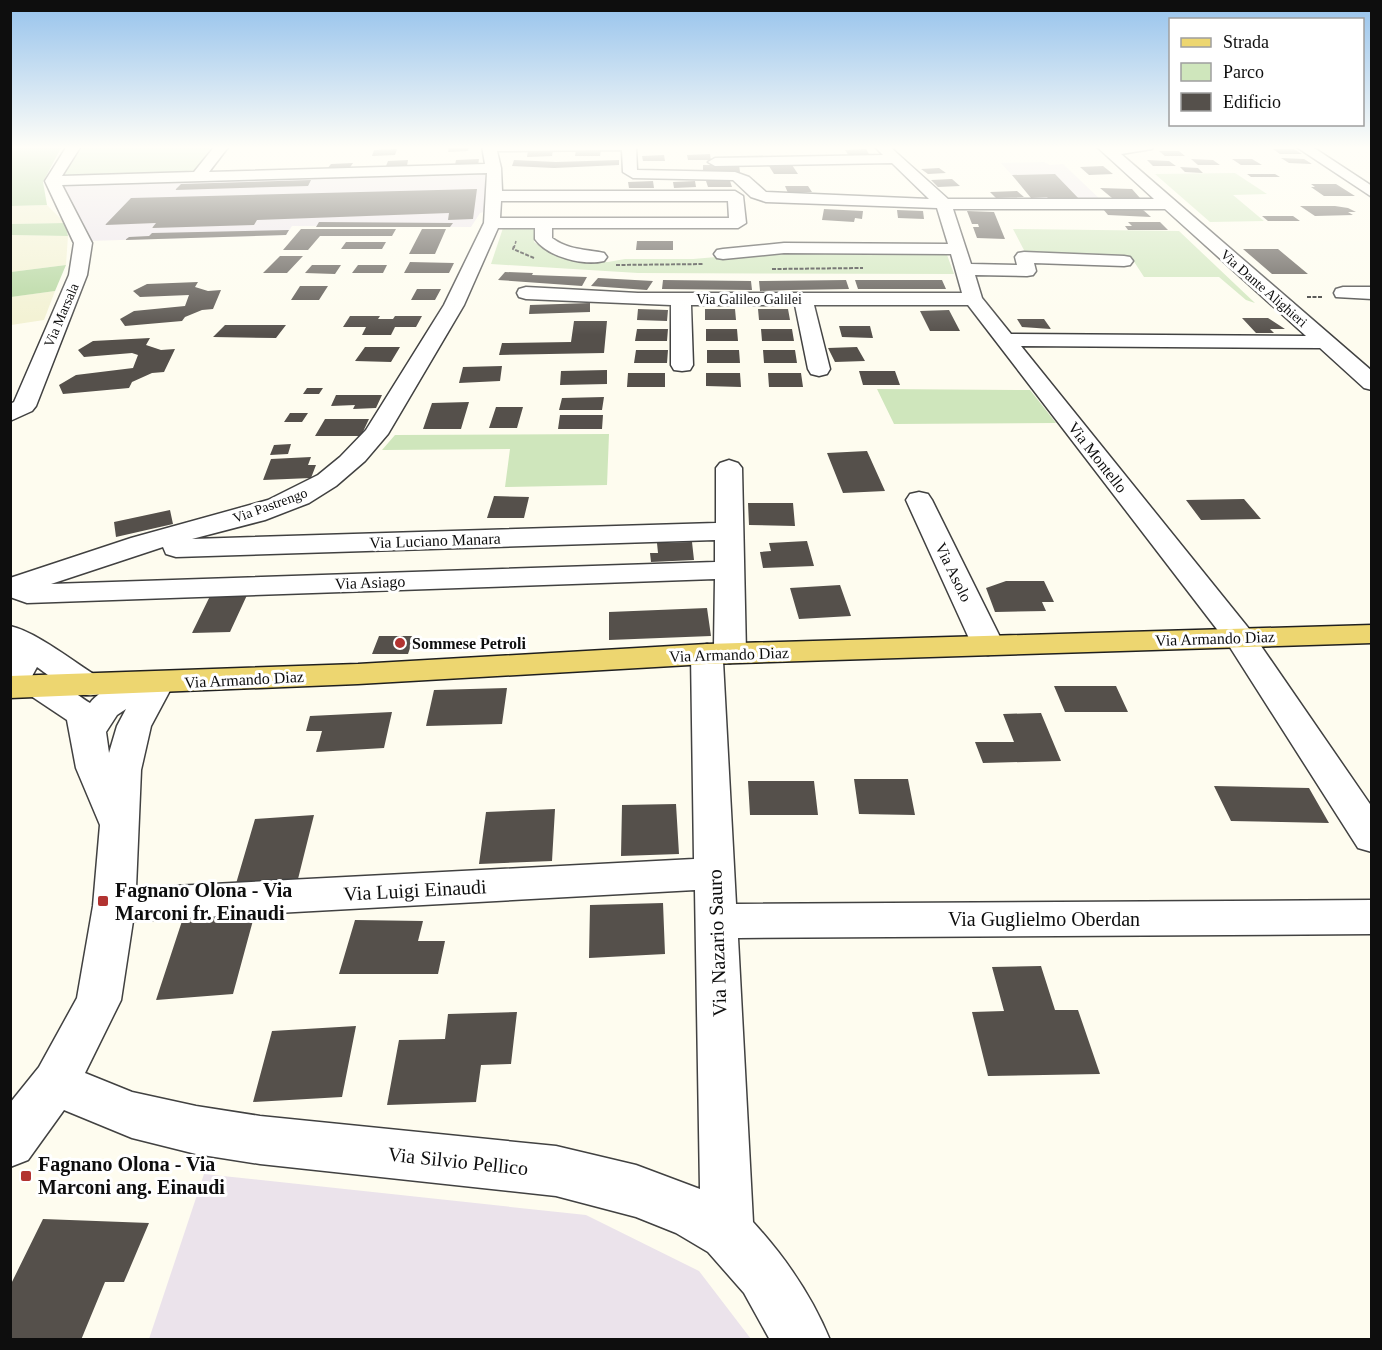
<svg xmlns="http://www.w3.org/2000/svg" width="1382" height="1350" font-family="'Times New Roman',serif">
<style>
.industrial{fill:#ebe3eb}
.farmland{fill:#f2f1d1}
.green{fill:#cfe6bc}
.forest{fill:#b2d59c}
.building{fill:#55504b}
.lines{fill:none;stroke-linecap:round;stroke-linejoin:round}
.minor-casing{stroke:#414141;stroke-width:3}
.major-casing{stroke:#1f1f1f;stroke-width:3}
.path-far1{stroke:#303030;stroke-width:1.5;stroke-dasharray:3 1.5;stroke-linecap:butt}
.path{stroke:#303030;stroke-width:2;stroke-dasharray:4 1.5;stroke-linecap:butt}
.minor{fill:#fff;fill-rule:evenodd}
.major{fill:#edd670;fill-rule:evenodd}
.poi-dot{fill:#b23331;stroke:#fff;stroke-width:2}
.labels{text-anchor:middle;stroke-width:6;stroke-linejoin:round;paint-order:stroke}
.far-street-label{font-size:14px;fill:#0e0e0e;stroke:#fff}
.street-label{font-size:16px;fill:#0e0e0e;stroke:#fff}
.poi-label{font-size:16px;font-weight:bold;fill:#0e0e0e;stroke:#fff;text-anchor:start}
.near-poi-label{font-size:20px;font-weight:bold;fill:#0e0e0e;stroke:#fff;text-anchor:start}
.near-street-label{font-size:20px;fill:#0e0e0e;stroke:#fff}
</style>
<rect width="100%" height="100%" fill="#fefcef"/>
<path class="industrial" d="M1044 162 1050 165 1063 164 1103 202H1036L1001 163Z
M485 171 487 211 480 213 471 227 292 226 286 235 87 241 62 186 70 183Z
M204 1174 586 1215 699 1271 751 1339H149Z"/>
<path class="farmland" d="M47 205 65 223 11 224 10 206Z
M10 235 68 236 66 265 11 272Z
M55 291 44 320 11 325 10 297Z"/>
<path class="green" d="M83 146H212L192 175 61 179Z
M1235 173 1267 194 1233 195 1264 221 1210 222 1155 174Z
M504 225H535L534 242 552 254 583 261 608 262 625 259H693L786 251 946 252 954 274 638 273 491 264Z
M1013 229 1179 231 1255 303 1246 300 1219 277H1144L1133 260 1025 252Z
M877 389 1030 390 1056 423 894 424Z
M609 434 607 485 505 487 510 449 382 450 395 435Z"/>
<path class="forest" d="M10 146H62L43 182 47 205 11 206Z
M65 223 68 236 11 235V224Z
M66 265 55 291 11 297V272Z"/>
<path class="building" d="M469 146 468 151 448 152 449 147Z
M397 149 395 155 372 156 374 150Z
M866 149 870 156H849L845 150Z
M1273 149H1294L1302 154H1280Z
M528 150H553L552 156 527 157Z
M576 150H601L600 156H575Z
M1159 151H1179L1185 156H1165Z
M710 154 711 160H688L687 155Z
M664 155 665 161H643L642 156Z
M1281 158 1304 159 1312 164 1289 163Z
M479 159 478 165H455L456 160Z
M1191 159 1213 160 1220 165H1198Z
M1232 159H1252L1262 165H1241Z
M408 160 407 166H386L388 161Z
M514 160 556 162 619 160V165L554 168 512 166Z
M1147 160 1169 161 1176 166H1153Z
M353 163 349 169H327L331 164Z
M703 165H739L740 172H703Z
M792 165 798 174H774L769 166Z
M1103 166 1113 174 1089 175 1080 167Z
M1180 167 1198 168 1203 173 1185 172Z
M939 168 946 173 928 174 921 169Z
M1055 174 1082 202H1051L1047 197 1031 198 1012 175Z
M1247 174H1275L1280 177H1251Z
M952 179 960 186 938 187 931 180Z
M311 180 308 186 175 190 181 184Z
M653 181 654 188H629L628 182Z
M695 181 696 187 674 188 673 182Z
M706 181H730L732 187H708Z
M1311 184H1336L1355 196H1324L1311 187H1315Z
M785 186H808L812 192 788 193Z
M1100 188 1132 189 1140 198H1112Z
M477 189 473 219 448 220 449 213 257 220 254 225 152 228 156 223 105 225 131 198Z
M1017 191 1024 197 996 198 990 192Z
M1300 206H1335L1348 208 1356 212H1348L1353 215 1315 216Z
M824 209 863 211 862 219 855 218 854 222 822 220Z
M1103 209H1142L1151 217 1108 215Z
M897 210 923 211 924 219 898 218Z
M967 211 994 212 1005 239 977 238 973 227H979L978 224H972Z
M1262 216H1293L1300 221H1268Z
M319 222 453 223 450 227H316Z
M1128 222H1160L1168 230H1128L1125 226H1132Z
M301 229H396L392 236H320L308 250H283Z
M422 229H446L435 254H409Z
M289 230 286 235 125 240 129 237 149 236 152 233Z
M637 241H673V250H636Z
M346 242H386L382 249H341Z
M1243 249H1278L1308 274H1272Z
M280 256H303L287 273H263Z
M410 262 454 263 449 273H404Z
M312 265H341L335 274 305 273Z
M358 265H387L383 273H352Z
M505 272 533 273 532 275 587 277 582 286 498 280Z
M598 278 653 281 647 290 591 286Z
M663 280 751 281 752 290 662 289Z
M846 280 849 289 791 290 760 291 759 281Z
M855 280H942L946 289H858Z
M198 282 195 287 208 291 221 290 213 309 202 310 185 317 182 321 125 326 120 319 134 311 185 306 189 295 140 297 133 291 147 284Z
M300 286H328L319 300H291Z
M417 289H441L435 300H411Z
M590 303V312L529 314 530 305Z
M638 309 668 310 667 321 637 320Z
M705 309H735L736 320H705Z
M758 309H788L790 320H759Z
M949 310 960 331H930L920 311Z
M350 316H380L378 319H393L395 316H422L416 327H395L391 335H362L366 327H343Z
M1242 318H1268L1285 329H1270L1274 333H1256Z
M1017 319H1044L1051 329 1022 327Z
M574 321H607L604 353 499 355 502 343 571 342Z
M225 325H286L276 338 213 337Z
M839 326H870L873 338 842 337Z
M637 329H668L667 341H635Z
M706 329H737L738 341H706Z
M761 329H792L794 341H762Z
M150 338 146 345 161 350 175 349 164 372 152 373 132 382 129 388 63 394 59 385 76 375 133 368 138 355 132 353 84 357 78 350 93 341Z
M365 347H400L391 362 355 361Z
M857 347 865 361 835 362 828 348Z
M636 350H668L667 363H634Z
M707 350H739L740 363H707Z
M763 350H795L797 363H764Z
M502 366 500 381 459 383 463 367Z
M607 370V384L560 385 561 371Z
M859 371H895L900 385H863Z
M628 373H665V387H627Z
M706 373H740L741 387 706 386Z
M768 373H801L803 387H769Z
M307 388H323L319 394H303Z
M336 395H382L376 408 353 409 355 405 331 406Z
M604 397 602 410H559L562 398Z
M469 402 461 429H423L432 403Z
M496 407H523L517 428H489Z
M290 413H308L302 422H284Z
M560 415H603L602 429H558Z
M325 419H369L361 436H315Z
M291 444 288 454 270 455 274 445Z
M867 451 885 491 843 493 827 453Z
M311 457 308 465H316L311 478 263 480 271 459Z
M494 496 529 497 524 518H487Z
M1244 499 1261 519 1201 520 1186 500Z
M748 503H793L795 526 749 525Z
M170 510 173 524 116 537 114 522Z
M807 541 814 566 763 568 760 552 771 551 769 543Z
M692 542 694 560 651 562 650 553H658L657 543Z
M1006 581H1044L1054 602H1042L1046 611 995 612 986 588Z
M840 585 851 616 799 619 790 588Z
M248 593 230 632 192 633 211 594Z
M707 608 711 636 609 640V612Z
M379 636H414L408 654H372Z
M1054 686H1116L1128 712H1065Z
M507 688 502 724 426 726 434 690Z
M392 712 384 748 316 752 322 731H306L310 716Z
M1041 713 1061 761 983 763 975 742H1014L1003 714Z
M854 779H908L915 815 859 814Z
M748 781H814L818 815H750Z
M1214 786 1309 788 1329 823 1231 821Z
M676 804 679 854 621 856 622 805Z
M555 809 552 861 479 864 486 812Z
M314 815 297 883 235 887 255 819Z
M663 903 665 954 589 958 590 905Z
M255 913 233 994 156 1000 183 918Z
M355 920 423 921 418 941H445L438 974H339Z
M1041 966 1055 1010H1078L1100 1074 988 1076 972 1012 1004 1011 992 967Z
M517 1012 511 1064 481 1065 476 1102 387 1105 399 1040 445 1039 448 1014Z
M356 1026 342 1097 253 1102 272 1031Z
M43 1219 149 1223 124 1282H105L81 1340H10V1286Z"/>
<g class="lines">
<defs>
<path id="minor" d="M67 146H81L62 176 194 172 215 146H229L209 172 485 164 482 146H636L637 170 735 172 749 177 766 192 929 199 892 163 715 166 708 162 715 158 883 155 874 146H889L948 199H1154L1096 146H1154L1152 149 1121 154 1372 371V390L1364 388 1320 348 1021 346 1250 630 1372 807V852L1358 848 1226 641 968 305H814L830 369 827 374 819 376 811 374 808 369 795 305H691L693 365 690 370 682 371 674 370 671 365V305L526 299 519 297 517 293 519 289 526 287 638 293H962L951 254 784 253 723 259 717 258 714 254 717 250 723 249 784 243 948 244 937 208 766 202 751 197 733 180 633 178 623 172 622 150 497 151 501 168 502 191H735L743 196 746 223 738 228H552V238C568 250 585 249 604 253L607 257 604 261C583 266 548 257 535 239V228H498L464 305 388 434 365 461 336 486 309 503 265 520 192 539 716 523V468L720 463 729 460 738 463 742 468 746 653 741 660 730 663 723 661 736 904 1372 900V934L738 938 753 1222C785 1257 812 1296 830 1340H770L744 1293 708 1252 676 1233 636 1217 556 1196 260 1164 196 1154 132 1138 64 1110 28 1160 10 1167V1103L39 1067 77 998 93 906 100 825 76 768 67 720 28 694 24 687 10 691V626C37 632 75 663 100 678L105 686 100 694C75 700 57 681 37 667L31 678C53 672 72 692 90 703 103 685 148 670 169 676L174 683 151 726 141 770 136 888 694 859 691 654 696 647 707 644 714 646 715 579 27 603 10 597V578L131 538 268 500 318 475 340 457 366 430 444 305 484 223 487 173 62 185 92 243 87 275 36 406 32 411 10 421V404L14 402 69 275 74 243 45 181ZM501 201H728L729 218H500ZM953 209H1165L1306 336 1011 334 982 298 975 275 1027 276 1033 275 1036 271 1034 263 1124 266 1130 265 1133 261 1130 257 1124 256 1024 252 1018 253 1015 257 1017 265 971 264ZM715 540V562L51 584 163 547 166 554 176 557ZM126 709 117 726 109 753 106 732 117 715ZM695 890 700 1189 636 1165 556 1146 260 1116 196 1106 132 1092 85 1073 121 1000 133 921Z
M1295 146H1311L1372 186V197Z
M1343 287H1372V299L1336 297 1334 293 1336 289Z
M919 492 928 494 932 500 1004 645 999 652 988 655 977 652 972 645 906 500 910 494Z"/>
<path id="major" d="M1372 625V643L707 664 358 684 10 698V676L358 664 707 644Z"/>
</defs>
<use href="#minor" class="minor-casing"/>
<use href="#major" class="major-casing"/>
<path class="path-far1" d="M514 248 516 241"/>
<path class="path" d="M514 246 513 249 534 258
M616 265 704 264
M772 269 863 268
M1307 297H1323"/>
<use href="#minor" class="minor"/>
<use href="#major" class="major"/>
</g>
<linearGradient id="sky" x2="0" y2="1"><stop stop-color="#95c2ec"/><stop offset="0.44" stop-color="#fffef8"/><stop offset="1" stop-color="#fffef8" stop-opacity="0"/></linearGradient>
<rect width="1382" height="335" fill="url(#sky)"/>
<g class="poi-dot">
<circle cx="400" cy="643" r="6"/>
<rect x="97" y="895" width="12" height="12" rx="3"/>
<rect x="20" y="1170" width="12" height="12" rx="3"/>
</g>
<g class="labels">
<g class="far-street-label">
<text transform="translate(1264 288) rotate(41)" y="5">Via Dante Alighieri</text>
<text x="749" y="304">Via Galileo Galilei</text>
<text transform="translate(61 315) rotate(-67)" y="5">Via Marsala</text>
<text transform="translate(270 505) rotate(-20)" y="5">Via Pastrengo</text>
</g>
<g class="street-label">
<text transform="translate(1098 457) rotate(52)" y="6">Via Montello</text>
<text transform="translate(435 540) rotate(-2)" y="6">Via Luciano Manara</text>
<text transform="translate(954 572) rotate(64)" y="6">Via Asolo</text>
<text transform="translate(370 582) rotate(-2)" y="6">Via Asiago</text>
<text transform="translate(1215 638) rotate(-2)" y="6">Via Armando Diaz</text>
<text transform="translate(729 654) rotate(-2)" y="6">Via Armando Diaz</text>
<text transform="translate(244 679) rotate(-3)" y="6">Via Armando Diaz</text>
</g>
<g class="poi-label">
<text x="412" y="649">Sommese Petroli</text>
</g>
<g class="near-poi-label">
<text x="115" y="897">Fagnano Olona - Via<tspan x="115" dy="23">Marconi fr. Einaudi</tspan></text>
<text x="38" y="1171">Fagnano Olona - Via<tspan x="38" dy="23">Marconi ang. Einaudi</tspan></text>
</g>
<g class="near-street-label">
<text transform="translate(415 890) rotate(-3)" y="7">Via Luigi Einaudi</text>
<text x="1044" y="926">Via Guglielmo Oberdan</text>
<text transform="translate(717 943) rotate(-92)" y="7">Via Nazario Sauro</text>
<text transform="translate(458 1161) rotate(6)" y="7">Via Silvio Pellico</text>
</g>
</g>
<rect width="1382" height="1350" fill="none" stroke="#0e0e0e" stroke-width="24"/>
<rect x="1169" y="18" width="195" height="108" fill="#ffffff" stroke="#9f9f9f" stroke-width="1.5"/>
<rect x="1181" y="38" width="30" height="9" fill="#edd670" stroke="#9f9f9f" stroke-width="1.5"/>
<text x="1223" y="48" font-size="18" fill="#0e0e0e">Strada</text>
<rect x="1181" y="63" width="30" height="18" fill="#cfe6bc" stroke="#9f9f9f" stroke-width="1.5"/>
<text x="1223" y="78" font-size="18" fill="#0e0e0e">Parco</text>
<rect x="1181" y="93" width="30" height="18" fill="#55504b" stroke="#9f9f9f" stroke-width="1.5"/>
<text x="1223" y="108" font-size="18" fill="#0e0e0e">Edificio</text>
</svg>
